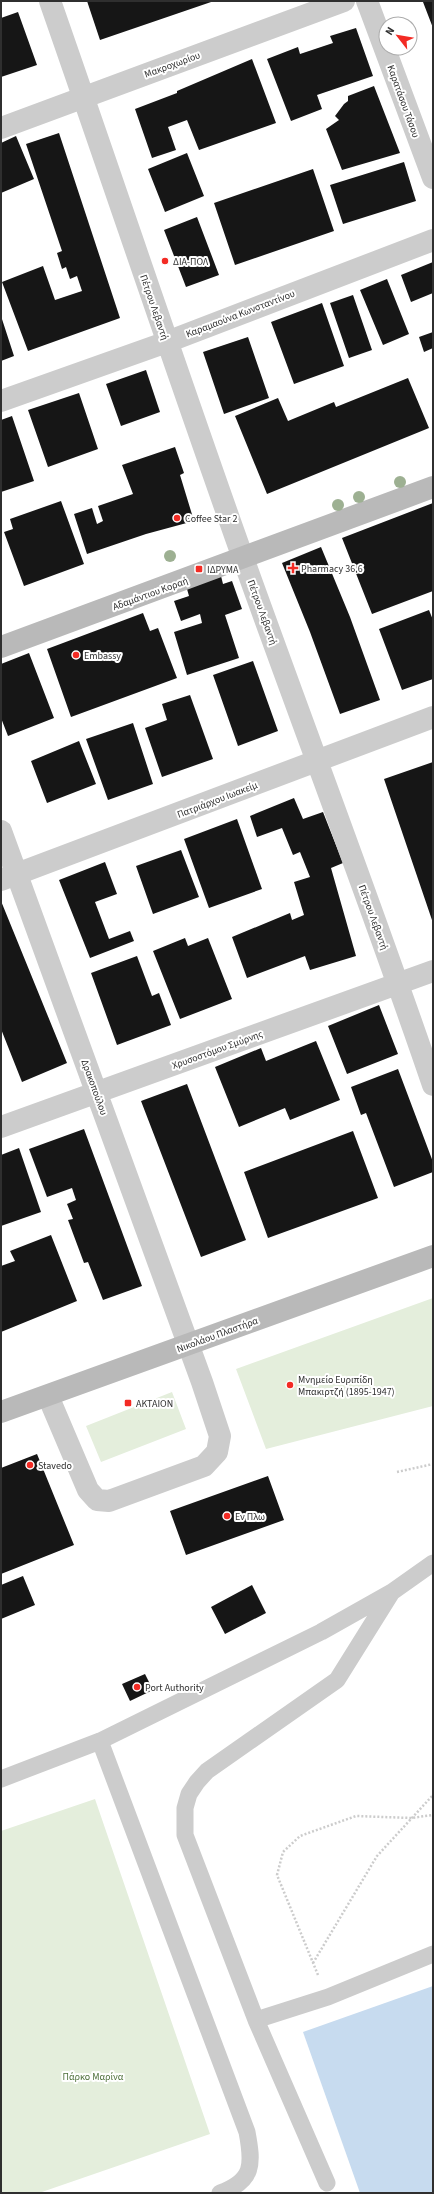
<svg xmlns="http://www.w3.org/2000/svg" width="434" height="2194" font-family="'Source Sans 3',sans-serif">
<style>
.green{fill:#e4eedc}
.water{fill:#c7dbef}
.building{fill:#161616}
.lines{fill:none;stroke-linecap:round;stroke-linejoin:round}
.path{stroke:#ccc;stroke-width:2.5;stroke-dasharray:2 2;stroke-linecap:butt}
.service{stroke:#ccc;stroke-width:17}
.minor{stroke:#ccc;stroke-width:22}
.secondary{stroke:#b9b9b9;stroke-width:22}
.tree{fill:#9db092}
.poi-dot{fill:#f32b24;stroke:#fff;stroke-width:1.5}
.labels{text-anchor:middle;stroke-width:4;stroke-linejoin:round;paint-order:stroke}
.street-label{font-size:10px;fill:#2f2f2f;stroke:#fff}
.poi-label{font-size:10px;fill:#2f2f2f;stroke:#fff;text-anchor:start}
.park-label{font-size:10px;fill:#4c6f39;stroke:#fff}
</style>
<rect width="100%" height="100%" fill="#fff"/>
<path class="green" d="M433 1298V1406L266 1449 236 1369Z
M172 1392 186 1429 101 1462 86 1426Z
M95 1799 210 2134 39 2193H1V1831Z"/>
<path class="water" d="M433 1986V2193H360L303 2032Z"/>
<path class="building" d="M87 1H214L100 40Z
M433 1V28L423 2Z
M18 12 37 65 1 77V18Z
M356 28 373 76 317 95 322 109 291 121 267 59 298 47 300 54 333 43 330 36Z
M252 59 276 123 199 150 187 120 168 127 176 150 152 158 135 109 177 93V91Z
M374 86 400 153 342 170 326 129 339 120 335 116 344 104 348 101V96Z
M59 133 120 318 28 351 2 282 43 266 55 300 82 291 77 276 70 279 66 267 62 269 57 253 62 251 26 144Z
M16 136 34 179 1 193V143Z
M187 153 204 196 165 212 148 169Z
M404 162 416 201 343 224 330 185Z
M313 169 334 231 235 265 214 203Z
M197 217 219 275 186 287 164 230Z
M433 262V293L411 302 401 275Z
M387 279 409 334 383 345 360 290Z
M353 295 372 350 349 358 330 303Z
M322 303 344 366 294 384 271 322Z
M1 316 14 356 1 361Z
M433 332V348L424 352 419 337Z
M248 337 269 398 224 414 203 352Z
M146 370 160 412 121 426 106 384Z
M408 378 429 428 267 494 235 416 278 398 288 421 334 402 336 407Z
M79 393 98 449 48 467 28 410Z
M12 416 34 481 1 492V420Z
M175 447 184 473 180 475 194 521 146 534 87 554 74 514 92 508 97 524 103 521 98 506 133 494 122 465Z
M61 501 84 564 24 586 4 532 13 529 10 519Z
M433 503V591L372 614 342 538Z
M321 547 350 617 380 700 340 714 310 632 282 563Z
M221 576 223 584 232 581 242 609 225 615 239 658 187 675 174 632 202 623 200 614 181 621 174 601 189 596 187 589Z
M429 610 433 620V679L402 690 379 629Z
M143 613 150 631 158 628 177 678 71 717 47 649Z
M29 653 54 718 8 736 1 718V664Z
M253 661 278 731 238 746 213 675Z
M190 695 213 759 162 777 145 728 167 720 162 704Z
M133 723 153 784 108 800 86 739Z
M79 741 96 784 47 803 31 761Z
M433 762V923L384 779Z
M294 798 303 819 323 812 343 863 331 868 356 956 310 970 305 956 247 978 232 937 290 913 292 920 304 915 294 882 310 877 300 852 293 855 282 828 257 837 250 816Z
M237 819 262 889 209 908 184 839Z
M181 850 199 897 153 914 136 866Z
M105 862 117 894 95 902 109 939 130 931 134 941 90 958 59 880Z
M1 901 67 1063 22 1082 1 1029Z
M185 938 188 946 208 938 232 999 180 1019 153 951Z
M137 956 152 996 159 993 171 1025 117 1045 91 973Z
M379 1005 398 1054 347 1074 328 1026Z
M316 1041 340 1100 290 1120 285 1108 239 1127 215 1067 261 1048 266 1061Z
M398 1069 433 1162V1172L394 1187 366 1113 361 1115 351 1087Z
M187 1084 246 1240 201 1257 141 1101Z
M84 1129 142 1286 103 1300 88 1262 84 1263 68 1220 73 1219 67 1204 76 1200 72 1188 47 1197 29 1149Z
M353 1131 378 1198 268 1238 244 1172Z
M19 1148 41 1212 1 1226V1155Z
M51 1235 77 1301 1 1332V1266L15 1261 10 1251Z
M37 1454 74 1545 1 1574V1468Z
M268 1476 284 1520 186 1555 170 1511Z
M23 1576 35 1605 1 1619V1585Z
M252 1585 266 1613 225 1634 211 1607Z
M145 1674 153 1690 130 1701 122 1684Z"/>
<g class="lines">
<path class="path" d="M397 1472 433 1464
M313 1963 377 1856 433 1795
M318 1975 277 1875 283 1852 300 1836 356 1816 411 1818 433 1815"/>
<path class="service" d="M100 1741 247 2132C253 2164 254 2181 220 2193
M1 1779 100 1741 321 1632 392 1592 433 1563
M256 2020 328 1997 433 1954
M327 2183 256 2020 185 1835V1808L189 1794 197 1782 207 1771 337 1680 392 1592"/>
<path class="minor" d="M50 1C115 187 177 373 243 558 306 734 373 909 433 1085
M367 1 433 178
M1 128 344 1
M1 401 167 342 433 240
M1 831 202 1382 220 1436 217 1452 204 1466 109 1501 97 1500 88 1490 48 1396
M1 880 433 717
M1 1127 433 971"/>
<path class="secondary" d="M1 647 433 487
M1 1412 433 1256"/>
</g>
<g class="tree">
<circle cx="400" cy="482" r="6"/>
<circle cx="359" cy="497" r="6"/>
<circle cx="338" cy="505" r="6"/>
<circle cx="170" cy="556" r="6"/>
</g>
<g class="poi-dot">
<circle cx="165" cy="261" r="4"/>
<circle cx="177" cy="518" r="4"/>
<path d="M291 562h4v4h4v4h-4v4h-4v-4h-4v-4h4z"/>
<rect x="195" y="565" width="8" height="8" rx="2"/>
<circle cx="76" cy="655" r="4"/>
<circle cx="290" cy="1385" r="4"/>
<rect x="124" y="1399" width="8" height="8" rx="2"/>
<circle cx="30" cy="1465" r="4"/>
<circle cx="227" cy="1516" r="4"/>
<circle cx="137" cy="1687" r="4"/>
</g>
<g class="labels">
<g class="street-label">
<text transform="translate(172 64) rotate(-20)" y="4">Μακροχωρίου</text>
<text transform="translate(404 101) rotate(70)" y="4">Καρατάσου Τάσου</text>
<text transform="translate(155 307) rotate(71)" y="4">Πέτρου Λεβαντή</text>
<text transform="translate(240 313) rotate(-21)" y="4">Καραμαούνα Κωνσταντίνου</text>
<text transform="translate(150 593) rotate(-20)" y="4">Αδαμάντιου Κοραή</text>
<text transform="translate(263 612) rotate(70)" y="4">Πέτρου Λεβαντή</text>
<text transform="translate(217 799) rotate(-21)" y="4">Πατριάρχου Ιωακείμ</text>
<text transform="translate(374 917) rotate(70)" y="4">Πέτρου Λεβαντή</text>
<text transform="translate(217 1049) rotate(-20)" y="4">Χρυσοστόμου Σμύρνης</text>
<text transform="translate(95 1087) rotate(70)" y="4">Δρακοπούλου</text>
<text transform="translate(217 1334) rotate(-20)" y="4">Νικολάου Πλαστήρα</text>
</g>
<g class="poi-label">
<text x="173" y="265">ΔΙΑ-ΠΟΛ</text>
<text x="185" y="522">Coffee Star 2</text>
<text x="301" y="572">Pharmacy 36.6</text>
<text x="207" y="573">ΙΔΡΥΜΑ</text>
<text x="84" y="659">Embassy</text>
<text x="298" y="1383">Μνημείο Ευριπίδη<tspan x="298" dy="12">Μπακιρτζή (1895-1947)</tspan></text>
<text x="136" y="1407">ΑΚΤΑΙΟΝ</text>
<text x="38" y="1469">Stavedo</text>
<text x="235" y="1520">Εν Πλω</text>
<text x="145" y="1691">Port Authority</text>
</g>
<g class="park-label">
<text x="93" y="2080">Πάρκο Μαρίνα</text>
</g>
</g>
<rect width="434" height="2194" fill="none" stroke="#2f2f2f" stroke-width="4"/>
<g transform="translate(398 36) rotate(301)"><circle r="19" fill="#ffffff" stroke="#acacac"/>
<path d="M0-3L7 15L0 10L-7 15Z" fill="#f32b24"/>
<text y="-6" font-size="11" font-weight="bold" text-anchor="middle" fill="#2f2f2f">N</text>
</g>
</svg>
